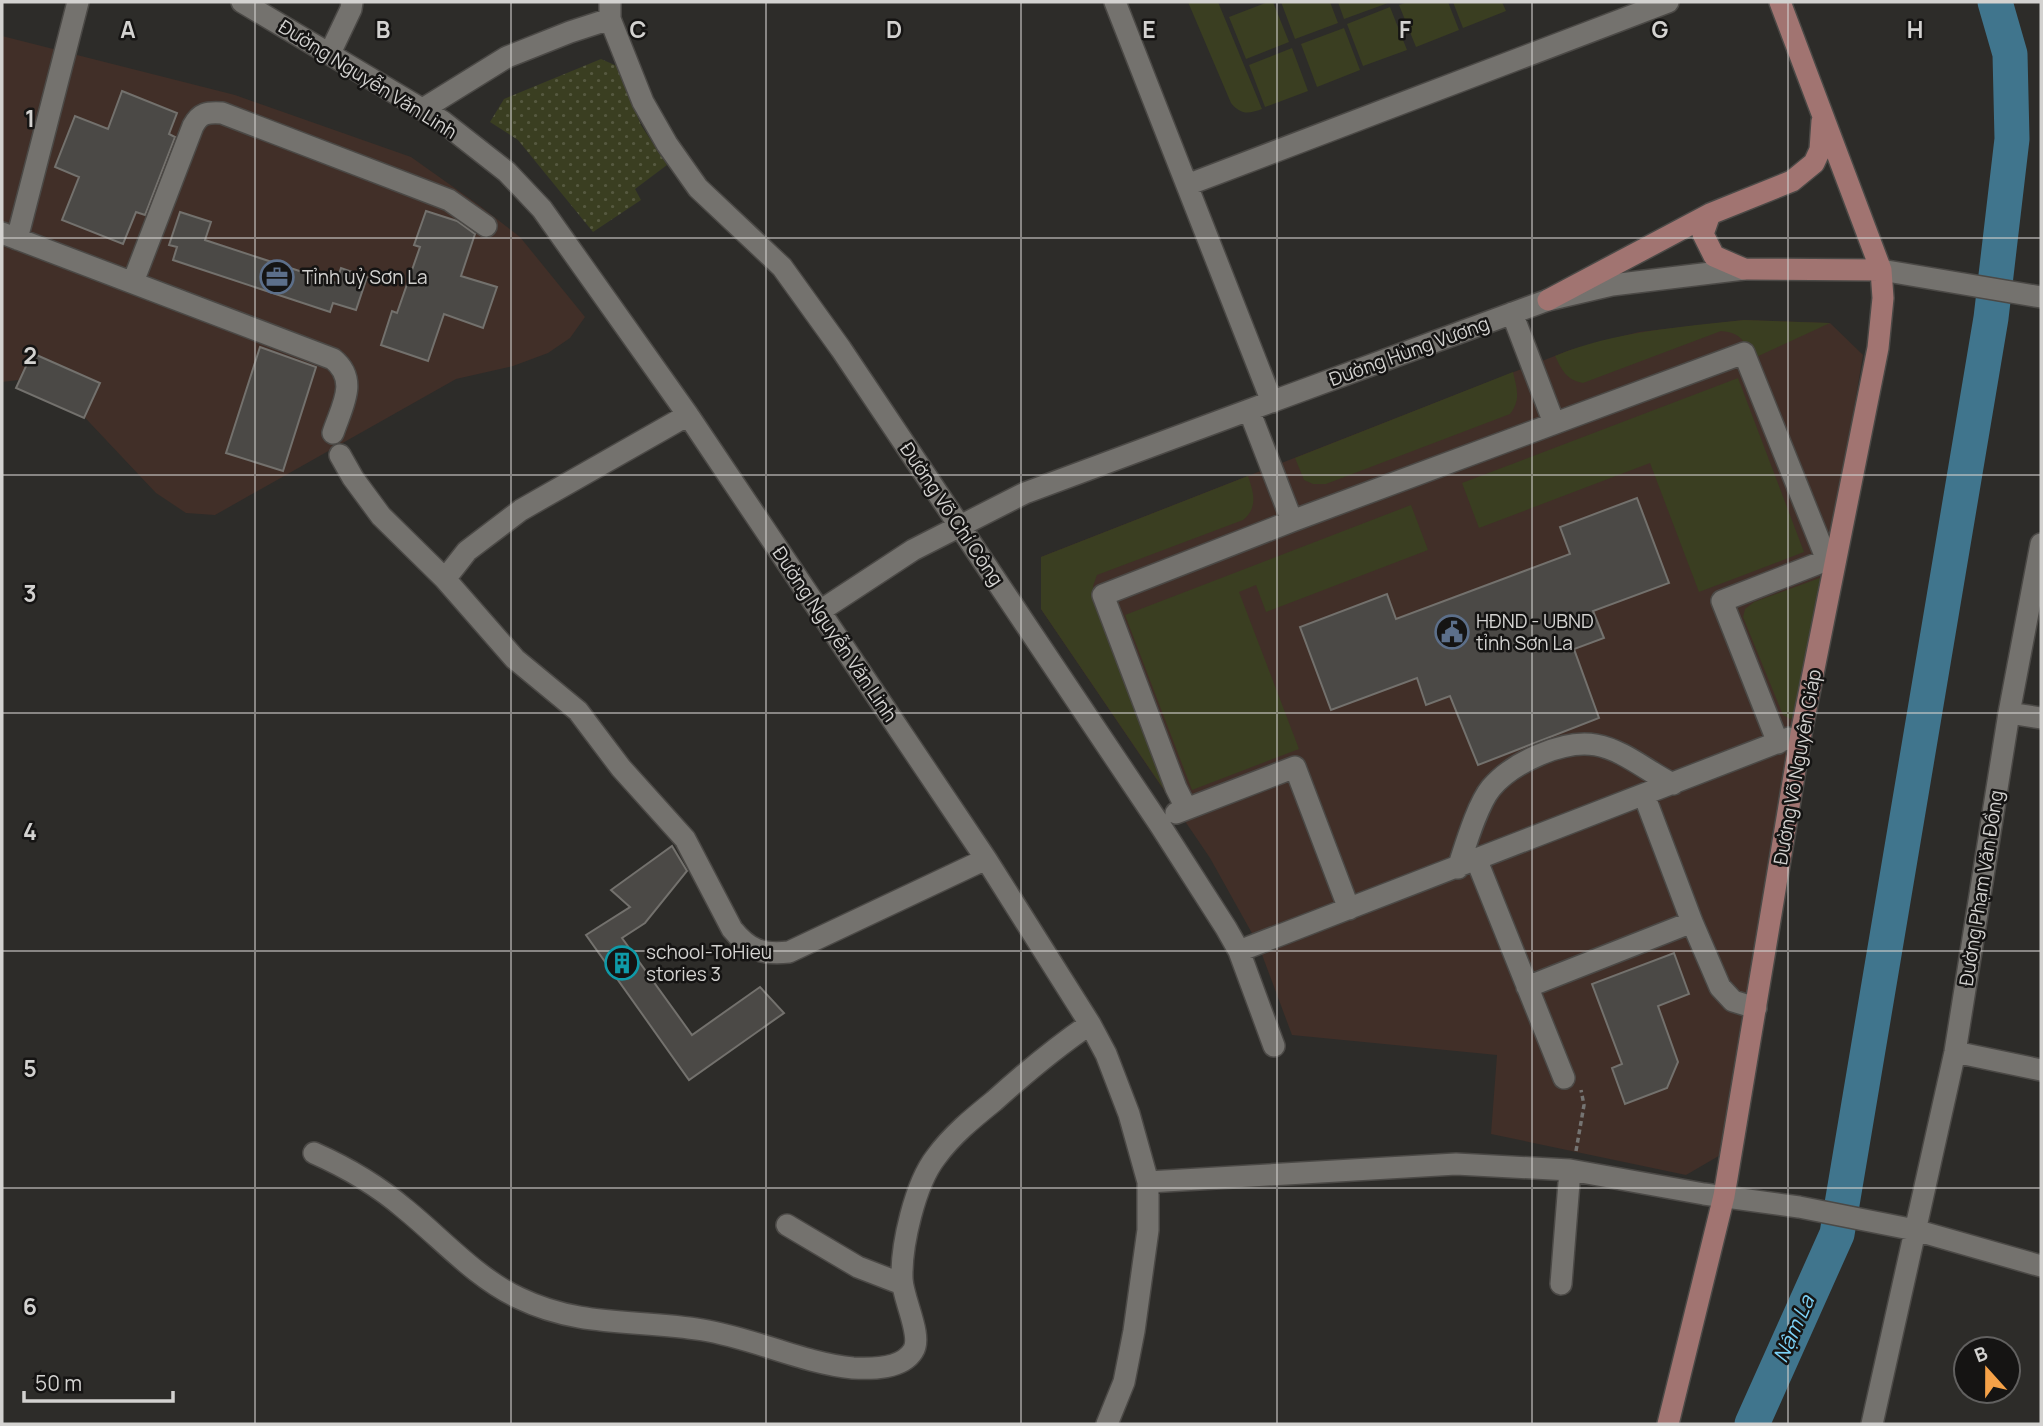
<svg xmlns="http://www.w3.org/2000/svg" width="2043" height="1426" font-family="Manrope,sans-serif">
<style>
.commercial{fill:#412f28}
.grass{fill:#3a3e21}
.park{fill:url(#park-dots)}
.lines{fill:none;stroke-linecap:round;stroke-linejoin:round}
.river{stroke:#40758d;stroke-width:35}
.building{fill:#4b4946;stroke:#73716d;stroke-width:2}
.minor-casing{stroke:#4b4946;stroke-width:24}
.major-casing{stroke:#4b4946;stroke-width:24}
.path{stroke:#757472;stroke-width:3.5;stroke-dasharray:5 3.5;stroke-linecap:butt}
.minor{stroke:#74726e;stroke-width:21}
.major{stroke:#a17471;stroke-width:21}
.grid{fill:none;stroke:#d3d2d0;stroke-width:2;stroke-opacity:0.55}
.labels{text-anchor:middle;stroke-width:5;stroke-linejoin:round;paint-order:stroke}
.street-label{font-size:19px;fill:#d3d2d0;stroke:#151413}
.poi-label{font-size:19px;fill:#d3d2d0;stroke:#151413;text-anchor:start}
.water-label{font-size:21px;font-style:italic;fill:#7dd2f7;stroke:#151413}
.grid-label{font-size:23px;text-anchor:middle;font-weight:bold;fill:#d3d2d0;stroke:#151413;stroke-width:5;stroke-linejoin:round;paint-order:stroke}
</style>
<defs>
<pattern id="park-dots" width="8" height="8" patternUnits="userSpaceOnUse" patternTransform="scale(1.75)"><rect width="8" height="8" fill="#3a3e21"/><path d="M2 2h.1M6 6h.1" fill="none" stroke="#565940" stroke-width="1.8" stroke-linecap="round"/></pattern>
</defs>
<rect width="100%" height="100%" fill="#2d2c29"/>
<path class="commercial" d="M2 36 235 95 411 157 480 206 520 237 585 317 570 338 548 353 513 366 456 379 215 515 186 513 156 493 74 406 27 379 2 382Z
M1744 320 1830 323 1863 355 1729 1150 1686 1175 1491 1134 1497 1055 1292 1035 1258 944 1210 858 1041 609V557L1570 350 1639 332Z"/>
<path class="grass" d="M1188 2H1218L1262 109C1248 114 1241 115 1231 103Z
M1268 2H1273L1289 42 1246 59 1229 17Z
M1281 2H1330L1338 23 1295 39Z
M1338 2H1387L1388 3 1344 19Z
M1407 2H1448L1459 30 1416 47 1399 5Z
M1453 2H1502L1506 11 1463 28Z
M1390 7 1407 50 1363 66 1347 24Z
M1344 28 1360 70 1317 87 1301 44Z
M1292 48 1308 91 1265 107 1249 65Z
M1744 320 1830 323 1752 359C1744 341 1742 333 1721 331L1583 383C1566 380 1562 370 1555 356 1615 331 1681 327 1744 320Z
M1513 372C1517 389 1521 400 1510 414L1326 484H1313L1304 480 1295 458Z
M1738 378 1804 552 1699 592 1650 463 1479 528 1462 483Z
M1248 476C1254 493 1258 508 1243 520L1097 575 1093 586 1171 790 1169 797 1041 609V557Z
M1411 505 1428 550 1266 612 1256 585 1239 592 1299 749 1192 790 1125 615Z
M1825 576 1803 714 1790 719 1783 715 1743 617 1745 609 1754 602Z"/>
<path class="park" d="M601 59 617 66 641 125 667 165 635 189 641 200 593 232 518 140 490 122 504 99Z"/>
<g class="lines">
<path class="river" d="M1752 1424 1837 1234 1991 318 2012 139 2010 54 1995 2"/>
</g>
<path class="building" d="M122 91 177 113 169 134 175 137 145 215 136 212 123 244 62 220 79 177 55 167 75 116 108 129Z
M426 211 457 221 475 234 461 276 497 287 483 328 444 314 428 361 381 345 392 311 397 313 420 247 414 245Z
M180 212 211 222 205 240 336 283 341 268 367 277 356 310 333 303 330 312 173 260 177 247 169 245Z
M260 347 316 367 283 471 226 453Z
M32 353 100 383 84 418 16 388Z
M1637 498 1669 583 1593 611 1604 638 1574 649 1599 718 1478 765 1450 696 1426 705 1417 678 1331 710 1300 627 1387 594 1396 619 1570 554 1560 527Z
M672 846 687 871 645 923 622 938 692 1035 760 987 784 1013 689 1080 586 935 630 907 611 890Z
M1674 953 1689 994 1658 1006 1678 1062 1667 1088 1625 1104 1612 1068 1622 1064 1592 984Z"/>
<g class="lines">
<defs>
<path id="minor" d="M242 2 442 121 507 172 542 209 688 415 986 859 1090 1024 1106 1054 1129 1114 1148 1182V1230L1134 1331 1124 1382 1107 1424
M610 2V19L643 102 667 144 698 188 782 267 841 349 1160 825 1226 928 1239 951 1274 1046
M1115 2 1272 402
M330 53 351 9 352 2
M423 109 507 57 570 32 610 19
M1187 185 1668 2
M2 233 333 359C359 380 342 406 333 433
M17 239 78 2
M1881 270 2041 297
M133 282 193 126C200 113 207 112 222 113L449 200 486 226
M1512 313 1554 423
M1249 410 1292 521
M340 455 353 478 381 516 445 579 515 659 578 711 621 768 685 839 732 929C749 950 762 955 789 952L986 859
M445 579 467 551 521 510 688 415
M820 611 913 550 1025 493 1249 410 1548 300 1612 285 1744 269
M2009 713 2041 718
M1644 795 1692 922 1720 987 1733 1001 1756 1008
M1186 808 1176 788 1103 595 1292 521 1744 353 1827 560 1722 601 1778 743
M1176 813 1295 767 1349 909
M1477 861 1564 1078
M1458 868C1465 847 1477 805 1491 788 1512 763 1563 739 1596 745 1624 750 1648 772 1673 784
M1239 951 1789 738
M1527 987 1692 922
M1955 1052 2041 1070
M314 1153C348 1168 377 1185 405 1209 442 1239 476 1278 519 1298 581 1328 638 1319 703 1330 753 1338 803 1363 853 1368 872 1369 902 1369 913 1351 923 1336 903 1300 902 1279 901 1245 915 1184 936 1157 952 1135 973 1118 994 1101 1025 1073 1056 1047 1090 1024
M1148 1182 1456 1164 1570 1170 1704 1194 1799 1207 1915 1230 2041 1266
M787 1225 858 1267 902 1284
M1561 1284 1570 1170
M1872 1424 1955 1052 2009 713 2041 544"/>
<path id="major" d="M1710 214 1703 234 1714 256 1744 269 1881 270
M1548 300 1710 214 1792 181 1814 163 1820 150 1822 121
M1668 1424 1724 1196 1801 734 1878 348 1883 298 1881 270 1780 2"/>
</defs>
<use href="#minor" class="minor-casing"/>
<use href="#major" class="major-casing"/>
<path class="path" d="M1576 1151 1584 1105 1581 1090"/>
<use href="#minor" class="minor"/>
<use href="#major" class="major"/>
</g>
<path class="grid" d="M255 2V1424M511 2V1424M766 2V1424M1021 2V1424M1277 2V1424M1532 2V1424M1788 2V1424M2 238H2041M2 475H2041M2 713H2041M2 951H2041M2 1188H2041"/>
<defs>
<symbol id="office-ring" viewBox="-11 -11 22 22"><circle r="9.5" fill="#151413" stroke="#5c6f8a" stroke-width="1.5"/><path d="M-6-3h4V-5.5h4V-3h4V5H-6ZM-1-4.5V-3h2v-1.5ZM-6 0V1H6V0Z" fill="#5c6f8a"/></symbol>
<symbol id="civic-ring" viewBox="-11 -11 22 22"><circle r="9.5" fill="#151413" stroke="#5c6f8a" stroke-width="1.5"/><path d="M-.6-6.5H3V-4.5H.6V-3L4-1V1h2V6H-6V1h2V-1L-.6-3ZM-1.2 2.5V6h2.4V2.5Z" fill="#5c6f8a"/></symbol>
<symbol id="building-ring" viewBox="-11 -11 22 22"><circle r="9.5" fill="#151413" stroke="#0f9aa8" stroke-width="1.5"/><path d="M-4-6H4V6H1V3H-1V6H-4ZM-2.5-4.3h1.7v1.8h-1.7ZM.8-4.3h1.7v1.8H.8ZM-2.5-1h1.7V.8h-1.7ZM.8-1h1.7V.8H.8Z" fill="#0f9aa8"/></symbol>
</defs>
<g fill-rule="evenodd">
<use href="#office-ring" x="258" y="258" width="38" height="38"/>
<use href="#civic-ring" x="1433" y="613" width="38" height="38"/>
<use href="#building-ring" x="603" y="944" width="38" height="38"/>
</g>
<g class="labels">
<g class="street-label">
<text transform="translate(368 79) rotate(32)" y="7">Đường Nguyễn Văn Linh</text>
<text transform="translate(1409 351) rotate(-20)" y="7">Đường Hùng Vương</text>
<text transform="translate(952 514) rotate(56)" y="7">Đường Võ Chí Công</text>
<text transform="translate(835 634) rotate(56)" y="7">Đường Nguyễn Văn Linh</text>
<text transform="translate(1797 767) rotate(-80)" y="7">Đường Võ Nguyên Giáp</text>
<text transform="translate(1981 888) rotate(-81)" y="7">Đường Phạm Văn Đồng</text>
</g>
<g class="poi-label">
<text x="302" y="284">Tỉnh uỷ Sơn La</text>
<text x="1476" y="628">HĐND - UBND<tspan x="1476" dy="22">tỉnh Sơn La</tspan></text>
<text x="646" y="959">school-ToHieu<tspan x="646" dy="22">stories 3</tspan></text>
</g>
<g class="water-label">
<text transform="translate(1794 1329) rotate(-66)" y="7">Nậm La</text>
</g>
</g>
<g class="grid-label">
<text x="128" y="38">A</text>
<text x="383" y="38">B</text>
<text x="638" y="38">C</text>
<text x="894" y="38">D</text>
<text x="1149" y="38">E</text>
<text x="1405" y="38">F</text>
<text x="1660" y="38">G</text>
<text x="1915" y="38">H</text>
<text x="30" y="127">1</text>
<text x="30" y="364">2</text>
<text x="30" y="602">3</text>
<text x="30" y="840">4</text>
<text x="30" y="1077">5</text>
<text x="30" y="1315">6</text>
</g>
<rect width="2043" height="1426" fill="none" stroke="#d3d2d0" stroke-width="7"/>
<g transform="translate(1987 1370) rotate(339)"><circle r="33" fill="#151413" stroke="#61605f" stroke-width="2"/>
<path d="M0-5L12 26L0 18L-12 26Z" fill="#f6a248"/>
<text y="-10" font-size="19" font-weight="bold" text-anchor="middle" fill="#d3d2d0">B</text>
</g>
<path d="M24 1391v10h149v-10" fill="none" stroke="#d3d2d0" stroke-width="3.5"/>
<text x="35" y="1391" font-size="21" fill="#d3d2d0" stroke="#151413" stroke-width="5" paint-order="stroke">50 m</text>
</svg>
